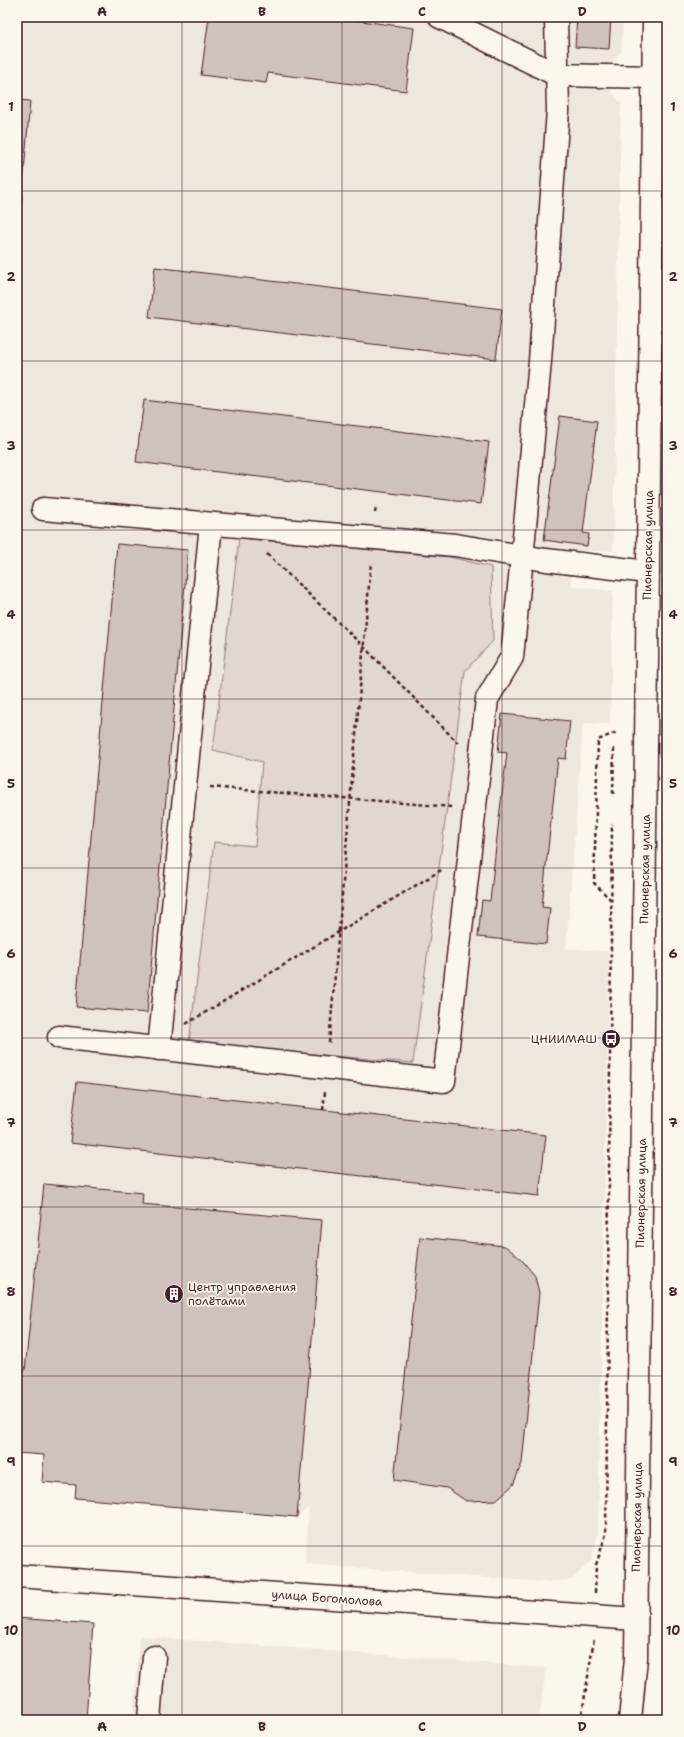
<svg xmlns="http://www.w3.org/2000/svg" width="684" height="1737" font-family="'Shantell Sans',sans-serif">
<style>
.built{fill:#eee7de}
.green{fill:#e2d7d0;stroke:#967b7e}
.building{fill:#cfc2bc;stroke:#4a1f2b}
.lines{fill:none;stroke-linecap:round;stroke-linejoin:round}
.minor-casing{stroke:#4a1f2b;stroke-width:25}
.major-casing{stroke:#4a1f2b;stroke-width:25}
.path{stroke:#4a1f2b;stroke-width:2.5;stroke-dasharray:4 3;stroke-linecap:butt}
.minor{stroke:#fbf7ec;stroke-width:22}
.major{stroke:#fbf7ec;stroke-width:22}
.grid{fill:none;stroke:#4a1f2b;stroke-width:1;stroke-opacity:0.55}
.labels{text-anchor:middle;stroke-width:3.5;stroke-linejoin:round;paint-order:stroke}
.street-label{font-size:12px;fill:#4a1f2b;stroke:#fbf7ec}
.poi-label{font-size:12px;fill:#4a1f2b;stroke:#fbf7ec;text-anchor:end}
.neatline{fill:none;stroke:#4a1f2b;stroke-width:1.5}
.grid-label{font-size:13px;text-anchor:middle;font-weight:bold;fill:#4a1f2b}
</style>
<rect width="100%" height="100%" fill="#fbf7ec"/>
<filter id="ink" filterUnits="userSpaceOnUse"><feTurbulence type="fractalNoise" baseFrequency=".025" numOctaves="2"/><feDisplacementMap in="SourceGraphic" scale="8" xChannelSelector="R" yChannelSelector="G"/><feConvolveMatrix kernelMatrix="1 2 1 2 8 2 1 2 1" color-interpolation-filters="sRGB"/></filter>
<g filter="url(#ink)">
<path class="built" d="M17 17H623L621 52 612 64 611 92 621 103 613 551H575L571 586 613 591 610 724 583 723 566 948 609 952 598 1533 591 1561 571 1580 542 1582 305 1564 309 1507 297 1517 75 1498 76 1485 42 1482 44 1455 17 1453Z
M139 1636 546 1668 539 1720H133Z"/>
<path class="green" d="M239 538 450 557 491 567 493 641 465 671 413 1063 189 1043 214 842 255 846 262 762 213 750Z"/>
<path class="building" d="M209 17H332L414 28 406 91 268 73 266 83 201 75Z
M577 17H611L609 49 575 47Z
M17 100 30 101 17 255Z
M155 267 502 309 496 359 149 317Z
M144 400 489 442 481 504 136 462Z
M560 416 597 421 583 533 589 534 587 546 544 540Z
M117 544 188 550 147 1013 76 1007Z
M502 714 570 721 566 759 558 758 546 866 542 907 550 908 546 944 478 937 482 900 490 901 500 810 507 753 498 752Z
M77 1082 546 1135 539 1196 70 1143Z
M44 1184 143 1193 142 1204 322 1220 297 1517 75 1498 76 1485 42 1482 44 1455 17 1453V1369L25 1370Z
M420 1237 505 1246 521 1259 535 1276 539 1293 522 1463 513 1485 496 1500 466 1501 447 1488 394 1480Z
M17 1618 93 1624 86 1720H17Z"/>
<g class="lines">
<defs>
<path id="minor" d="M440 17 557 75 653 77
M43 509 455 545 546 560 648 572
M59 1037 444 1081 487 699 512 657 524 537 540 361 558 110 556 17
M159 1049 211 524
M17 1576 636 1619
M149 1720 154 1657"/>
<path id="major" d="M630 1720 636 1658 654 17"/>
</defs>
<use href="#minor" class="minor-casing"/>
<use href="#major" class="major-casing"/>
<path class="path" d="M375 513 376 506
M267 554 364 647 458 743
M210 787 452 807
M613 794 614 746
M611 900 594 883 598 740 617 732
M186 1024 443 869
M329 1043 371 562
M323 1110 325 1092
M595 1593 596 1565 606 1534 612 824
M581 1720 594 1639"/>
<use href="#minor" class="minor"/>
<use href="#major" class="major"/>
</g>
</g>
<path class="grid" d="M182 17V1720M342 17V1720M502 17V1720M17 191H667M17 361H667M17 530H667M17 699H667M17 868H667M17 1038H667M17 1207H667M17 1376H667M17 1546H667"/>
<defs>
<symbol id="bus-disc" viewBox="-11 -11 22 22"><circle r="9.5" fill="#4a1f2b" stroke="#fbf7ec"/><path d="M-5-6H5V4H4V6H2V4H-2V6H-4V4H-5ZM-3.5-4V0h7V-4ZM-3.5 1.2v1.5H-2V1.2ZM2 1.2v1.5H3.5V1.2Z" fill="#fff"/></symbol>
<symbol id="building-disc" viewBox="-11 -11 22 22"><circle r="9.5" fill="#4a1f2b" stroke="#fbf7ec"/><path d="M-4-6H4V6H1V3H-1V6H-4ZM-2.5-4.3h1.7v1.8h-1.7ZM.8-4.3h1.7v1.8H.8ZM-2.5-1h1.7V.8h-1.7ZM.8-1h1.7V.8H.8Z" fill="#fff"/></symbol>
</defs>
<g fill-rule="evenodd">
<use href="#bus-disc" x="600" y="1028" width="22" height="22"/>
<use href="#building-disc" x="163" y="1283" width="22" height="22"/>
</g>
<g class="labels">
<g class="street-label">
<text transform="translate(648 545) rotate(-89)" y="4">Пионерская улица</text>
<text transform="translate(645 869) rotate(-89)" y="4">Пионерская улица</text>
<text transform="translate(641 1193) rotate(-89)" y="4">Пионерская улица</text>
<text transform="translate(637 1517) rotate(-89)" y="4">Пионерская улица</text>
<text transform="translate(327 1598) rotate(4)" y="4">улица Богомолова</text>
</g>
<g class="poi-label">
<text x="597" y="1043">ЦНИИМАШ</text>
<text x="188" y="1291" text-anchor="start">Центр управления<tspan x="188" dy="14">полётами</tspan></text>
</g>
</g>
<rect width="684" height="1737" fill="none" stroke="#fbf7ec" stroke-width="44"/>
<rect x="22" y="22" width="640" height="1693" class="neatline"/>
<g class="grid-label">
<text x="102" y="16">A</text>
<text x="262" y="16">B</text>
<text x="422" y="16">C</text>
<text x="582" y="16">D</text>
<text x="11" y="111">1</text>
<text x="673" y="111">1</text>
<text x="11" y="281">2</text>
<text x="673" y="281">2</text>
<text x="11" y="450">3</text>
<text x="673" y="450">3</text>
<text x="11" y="619">4</text>
<text x="673" y="619">4</text>
<text x="11" y="788">5</text>
<text x="673" y="788">5</text>
<text x="11" y="958">6</text>
<text x="673" y="958">6</text>
<text x="11" y="1127">7</text>
<text x="673" y="1127">7</text>
<text x="11" y="1296">8</text>
<text x="673" y="1296">8</text>
<text x="11" y="1466">9</text>
<text x="673" y="1466">9</text>
<text x="11" y="1635">10</text>
<text x="673" y="1635">10</text>
<text x="102" y="1731">A</text>
<text x="262" y="1731">B</text>
<text x="422" y="1731">C</text>
<text x="582" y="1731">D</text>
</g>
</svg>
